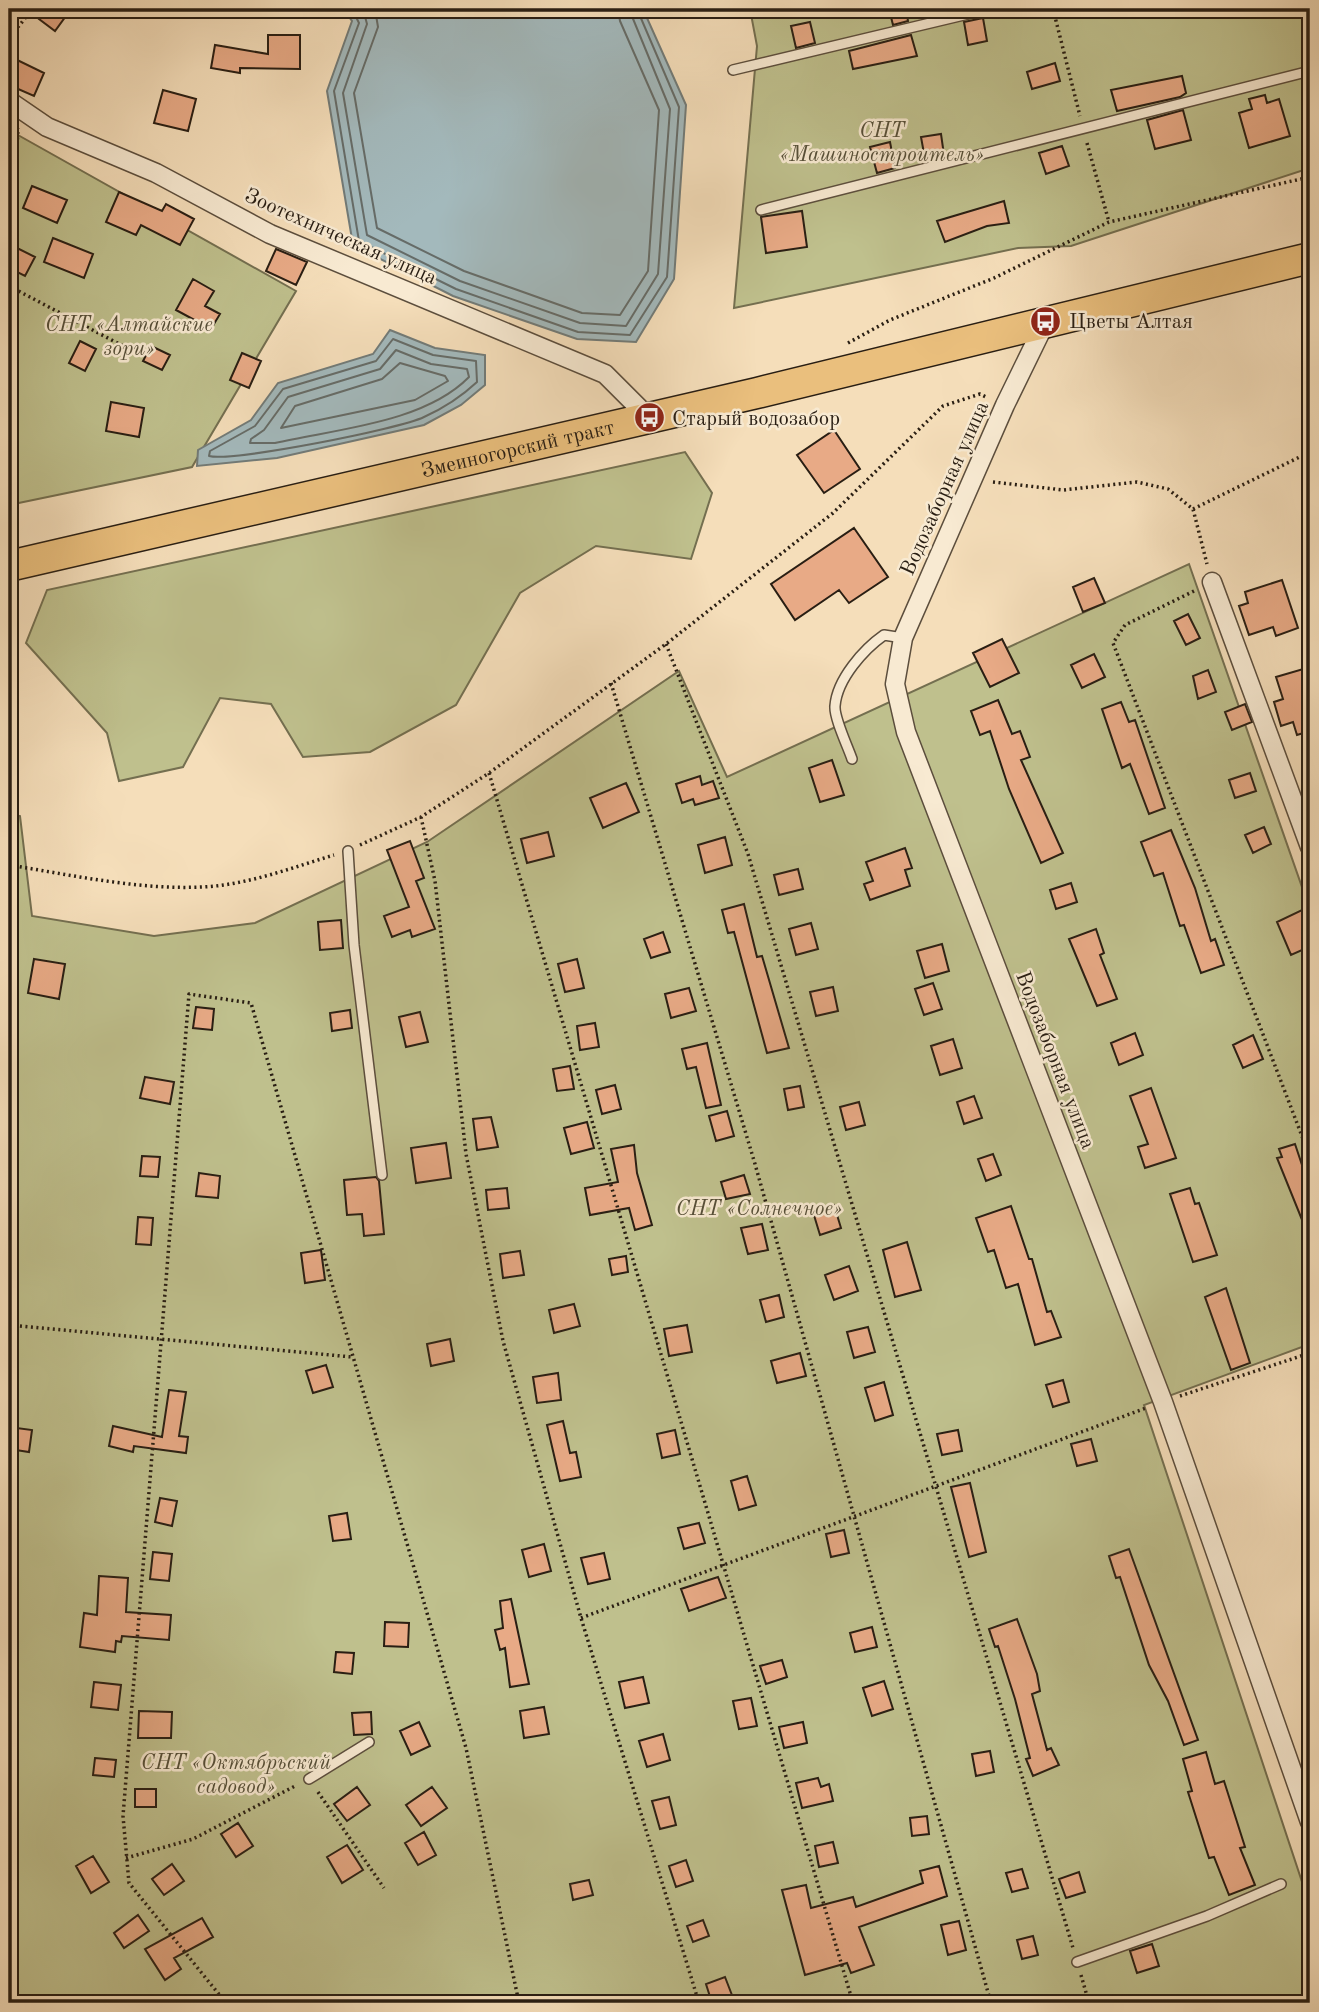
<svg xmlns="http://www.w3.org/2000/svg" width="1319" height="2012" font-family="'Old Standard TT',serif">
<style>
.green{fill:#bfc08d;stroke:#746f50;stroke-width:2}
.water{fill:#a3b9bc;stroke:#727b78;stroke-width:2}
.lines{fill:none;stroke-linecap:round;stroke-linejoin:round}
.shore{stroke:#666c68;stroke-width:2}
.building{fill:#e8aa86;stroke:#291e13;stroke-width:2}
.service-casing{stroke:#5c4e3d;stroke-width:12}
.minor-casing{stroke:#5c4e3d;stroke-width:21}
.trunk-casing{stroke:#291e13;stroke-width:33}
.path{stroke:#291e13;stroke-width:3.5;stroke-dasharray:2 3.5;stroke-linecap:butt}
.service{stroke:#f8ead2;stroke-width:9}
.minor{stroke:#f8ead2;stroke-width:18}
.trunk{stroke:#eabf7d;stroke-width:30}
.labels{text-anchor:middle;stroke-width:5;stroke-linejoin:round;paint-order:stroke}
.park-label{font-size:21px;font-style:italic;fill:#564f38;stroke:#f8ead2}
.street-label{font-size:21px;fill:#291e13;stroke:#f8ead2}
.poi-label{font-size:21px;fill:#291e13;stroke:#f8ead2;text-anchor:start}
</style>
<rect width="100%" height="100%" fill="#f5deba"/>
<filter id="stains"><feTurbulence type="fractalNoise" baseFrequency=".00286" numOctaves="4"/><feColorMatrix values="0 0 0 0 .2 0 0 0 0 .09 0 0 0 0 .02 0 0 0 .5 -.17"/></filter>
<radialGradient id="worn" r=".72"><stop offset=".6" stop-color="#630" stop-opacity="0"/><stop offset="1" stop-color="#630" stop-opacity=".3"/></radialGradient>
<path class="green" d="M750 9H1310V168L1071 246 1018 248 734 308 757 46Z
M9 130 296 291 192 467 9 505Z
M685 452 712 493 691 559 596 546 520 593 456 705 370 752 303 757 271 704 220 698 183 767 119 781 107 733 26 643 47 590Z
M1189 564 1310 910V1344L1144 1405 1310 1906V2003H9V814L20 816 32 916 154 936 255 923 427 842 679 671 727 777Z"/>
<path class="water" d="M343 9H643L686 105 674 279 636 342 577 339 453 296 353 245 327 91 352 21Z
M390 330 435 348 485 355V385L461 405 424 425 277 458 197 466 198 450 251 420 278 383 373 354Z"/>
<g class="lines">
<path class="shore" d="M352 9 359 23 334 91 359 241 456 289 578 332 630 335 667 277 679 107 637 9
M363 9 367 24 343 93 367 235 460 281 580 323 626 326 658 274 670 109 629 9
M375 9 378 27 354 93 377 228 464 271 582 313 620 315 648 271 659 110 620 21 618 9
M393 339 433 355 476 361 477 382C462 396 444 408 424 417 400 429 232 462 209 456L210 451 255 426 283 389 376 361Z
M396 350 431 364 467 369 469 377C424 423 336 429 275 443H250L251 439 264 430 288 397 380 369Z
M400 363 445 376 448 381 415 400 281 428 295 406 382 379Z"/>
</g>
<path class="building" d="M46 9H71L55 31 39 19Z
M889 9H906L908 21 893 25Z
M983 18 987 41 968 45 964 22Z
M810 22 815 43 796 48 791 26Z
M268 35H300V69L240 68V73L211 68 215 45 268 54Z
M911 35 917 56 853 69 849 51Z
M9 56 44 73 34 96 9 85Z
M1055 63 1060 81 1032 89 1027 72Z
M1182 76 1186 93 1180 97 1117 111 1111 90Z
M163 90 196 99 188 131 154 123Z
M1265 95 1267 103 1279 99 1290 136 1249 148 1239 113 1252 109 1249 99Z
M1183 110 1191 140 1155 149 1147 120Z
M941 134 944 155 925 159 921 137Z
M890 142 895 168 877 173 870 147Z
M1062 146 1069 166 1046 174 1039 153Z
M32 186 67 200 57 223 23 208Z
M119 192 162 211 166 204 194 219 180 245 141 225 136 235 106 222Z
M1004 201 1009 223 987 226 945 242 937 221Z
M802 211 807 247 766 253 761 217Z
M53 238 93 254 84 278 44 262Z
M9 244 35 257 25 276 9 268Z
M276 249 307 262 296 285 266 271Z
M193 279 214 291 205 306 220 314 211 329 176 310Z
M80 341 96 349 85 371 69 363Z
M151 346 170 355 162 370 143 361Z
M242 353 261 361 249 388 230 380Z
M111 402 144 408 139 437 106 431Z
M834 430 860 469 824 493 797 455Z
M854 528 888 577 849 603 839 590 795 620 771 584Z
M1094 578 1105 603 1083 612 1073 587Z
M1282 580 1298 628 1276 636 1273 627 1249 635 1239 606 1248 603 1245 592Z
M1188 614 1200 638 1186 645 1174 621Z
M1002 639 1019 673 990 687 973 653Z
M1094 654 1105 677 1082 688 1071 665Z
M1310 667V731L1297 735 1293 722 1281 726 1274 702 1283 699 1276 677Z
M1208 670 1216 692 1198 699 1193 676Z
M998 700 1012 734 1020 731 1030 757 1021 760 1063 853 1041 863 1009 789 990 731 980 735 971 711Z
M1121 702 1129 722 1135 720 1165 808 1149 814 1130 764 1122 768 1102 709Z
M1245 704 1252 722 1232 730 1225 712Z
M832 760 844 795 820 802 809 768Z
M1250 773 1256 791 1235 798 1229 780Z
M700 776 702 785 713 781 719 798 695 805 693 799 682 803 676 784Z
M626 783 639 812 603 828 590 798Z
M1264 827 1271 844 1253 853 1245 835Z
M1171 830 1195 888 1211 941 1215 939 1224 965 1201 973 1184 925 1180 926 1163 873 1154 876 1141 842Z
M548 832 554 856 527 863 521 839Z
M725 837 732 865 705 873 698 845Z
M410 841 424 878 416 881 435 929 412 937 410 930 392 937 384 916 409 907 387 850Z
M905 848 912 868 905 870 910 886 870 900 864 884 873 881 866 862Z
M798 869 803 889 779 895 774 875Z
M1071 883 1077 902 1056 909 1050 890Z
M744 904 757 957 762 956 789 1048 767 1053 734 932 728 933 722 910Z
M1302 910 1310 929 1303 935 1309 947 1291 955 1277 922Z
M341 920 343 948 320 950 318 922Z
M811 923 818 949 796 955 789 929Z
M1096 929 1104 953 1100 955 1117 999 1097 1006 1069 939Z
M663 932 670 952 651 958 644 939Z
M942 944 949 971 925 978 917 951Z
M34 959 65 964 59 999 28 993Z
M577 959 584 988 565 992 558 964Z
M933 983 942 1009 924 1015 915 989Z
M833 987 838 1011 816 1016 810 992Z
M689 988 696 1011 671 1018 665 994Z
M196 1007 214 1009 212 1030 193 1028Z
M350 1010 352 1028 332 1031 330 1013Z
M420 1012 428 1042 406 1047 399 1017Z
M595 1023 599 1047 580 1050 577 1026Z
M1135 1033 1143 1055 1119 1065 1111 1043Z
M1253 1035 1263 1059 1243 1068 1233 1045Z
M953 1039 962 1068 940 1075 931 1046Z
M707 1043 721 1105 706 1108 696 1067 687 1069 682 1049Z
M570 1066 574 1089 557 1091 553 1069Z
M145 1077 174 1082 170 1104 140 1098Z
M615 1085 621 1109 602 1114 596 1090Z
M800 1086 804 1107 788 1110 784 1089Z
M1151 1088 1176 1158 1145 1168 1138 1147 1148 1144 1130 1096Z
M974 1096 982 1118 964 1124 957 1102Z
M859 1102 865 1125 846 1130 840 1107Z
M727 1111 734 1136 716 1141 709 1116Z
M491 1117 498 1147 477 1150 473 1119Z
M587 1122 594 1148 571 1154 564 1128Z
M446 1143 451 1178 416 1183 411 1148Z
M1295 1144 1310 1189 1309 1237 1277 1158 1282 1157 1279 1149Z
M634 1145 637 1173 652 1225 635 1230 629 1208 590 1215 585 1188 618 1182 611 1149Z
M993 1154 1001 1175 986 1181 978 1159Z
M142 1156 160 1157 158 1177 140 1176Z
M199 1173 220 1176 218 1198 196 1196Z
M744 1175 750 1194 726 1199 721 1182Z
M376 1177 379 1181 384 1234 364 1236 362 1214 347 1215 344 1180Z
M507 1188 509 1208 488 1210 486 1190Z
M1190 1188 1195 1204 1199 1203 1217 1255 1193 1262 1170 1194Z
M834 1205 841 1228 820 1235 813 1212Z
M1011 1206 1029 1259H1032L1047 1312 1051 1311 1061 1337 1035 1345 1018 1284 1006 1288 994 1250 988 1252 976 1218Z
M138 1217 153 1218 151 1245 136 1244Z
M762 1224 768 1250 748 1254 741 1228Z
M907 1242 921 1290 895 1297 883 1250Z
M321 1250 325 1280 305 1283 301 1253Z
M520 1251 524 1275 503 1278 500 1254Z
M626 1256 628 1272 612 1275 609 1259Z
M849 1266 858 1291 834 1300 825 1275Z
M1226 1288 1250 1363 1231 1370 1205 1297Z
M779 1295 784 1317 766 1322 760 1300Z
M574 1304 580 1326 554 1333 549 1310Z
M687 1325 692 1352 669 1356 664 1329Z
M868 1327 875 1352 854 1358 847 1332Z
M450 1339 454 1361 431 1366 427 1344Z
M800 1353 806 1376 777 1383 771 1361Z
M326 1365 333 1387 313 1393 306 1371Z
M558 1373 561 1400 537 1403 533 1377Z
M1063 1380 1069 1402 1053 1407 1046 1385Z
M884 1382 893 1415 875 1421 865 1388Z
M169 1390 186 1392 179 1436 188 1437 186 1453 134 1446 133 1452 109 1446 113 1426 162 1437Z
M563 1421 570 1453 576 1452 581 1477 560 1481 547 1425Z
M9 1427 32 1430 29 1452 9 1449Z
M675 1430 680 1454 662 1458 657 1434Z
M958 1430 962 1451 942 1455 937 1434Z
M1091 1439 1097 1461 1077 1466 1071 1444Z
M747 1476 756 1505 739 1510 731 1481Z
M970 1483 986 1552 969 1557 951 1487Z
M160 1498 177 1501 172 1526 155 1522Z
M347 1513 351 1539 333 1541 329 1516Z
M699 1523 705 1543 684 1549 678 1528Z
M844 1530 849 1553 831 1557 826 1534Z
M544 1544 551 1571 529 1577 522 1550Z
M1129 1549 1198 1740 1184 1745 1168 1701 1149 1665 1120 1577 1116 1578 1109 1556Z
M153 1552 172 1554 169 1581 150 1579Z
M604 1553 610 1579 588 1584 581 1558Z
M99 1576 128 1578 126 1612 171 1615 169 1640 122 1636 121 1642 116 1641 115 1652 80 1647 84 1613 97 1615Z
M718 1577 726 1598 689 1611 681 1589Z
M511 1599 529 1684 510 1687 505 1648 500 1650 495 1630 503 1628 500 1601Z
M1017 1619 1037 1674 1040 1691 1032 1694 1047 1750 1051 1748 1059 1765 1033 1776 1026 1759 1030 1758 1015 1699 998 1646 995 1647 989 1629Z
M385 1622 409 1623 408 1647 384 1646Z
M872 1627 877 1647 855 1652 850 1633Z
M336 1652 354 1653 352 1674 334 1672Z
M782 1660 787 1677 766 1684 760 1666Z
M643 1677 649 1703 625 1708 619 1682Z
M884 1681 893 1709 872 1716 863 1688Z
M94 1682 121 1685 118 1710 91 1707Z
M751 1698 757 1726 739 1729 733 1701Z
M544 1707 549 1734 524 1738 520 1711Z
M139 1711 172 1712 171 1738H138Z
M371 1712 372 1734 354 1735 352 1713Z
M419 1722 430 1746 411 1755 400 1731Z
M803 1722 807 1743 784 1748 779 1727Z
M663 1734 670 1760 647 1767 639 1741Z
M990 1751 994 1772 976 1776 972 1754Z
M1206 1752 1215 1784 1224 1781 1245 1847 1240 1848 1255 1885 1229 1895 1214 1857 1209 1858 1188 1792 1192 1791 1183 1759Z
M95 1758 116 1760 114 1777 93 1775Z
M818 1778 821 1787 829 1784 833 1801 802 1808 796 1783Z
M357 1787 370 1805 347 1821 334 1804Z
M432 1787 447 1808 421 1826 406 1805Z
M135 1789H156V1807H135Z
M669 1797 676 1825 660 1829 652 1801Z
M927 1816 929 1834 912 1836 910 1818Z
M238 1823 253 1846 236 1857 221 1834Z
M424 1832 436 1855 418 1865 405 1843Z
M833 1842 838 1863 819 1867 815 1846Z
M347 1845 363 1870 342 1883 327 1857Z
M93 1856 109 1882 91 1893 76 1866Z
M686 1860 693 1881 676 1887 669 1866Z
M172 1864 184 1881 164 1895 152 1879Z
M939 1866 947 1896 859 1927 874 1965 851 1973 847 1963 805 1975 782 1890 806 1885 811 1908 853 1897 856 1907 923 1883 920 1871Z
M1022 1869 1028 1888 1012 1892 1006 1873Z
M1079 1872 1085 1892 1066 1898 1059 1879Z
M589 1880 593 1895 573 1900 570 1884Z
M138 1915 149 1931 124 1948 114 1933Z
M202 1918 213 1937 174 1958 181 1969 165 1980 145 1949Z
M703 1920 709 1936 693 1942 687 1926Z
M959 1921 966 1950 948 1955 941 1925Z
M1033 1936 1038 1955 1022 1959 1017 1940Z
M1152 1944 1159 1966 1137 1973 1130 1951Z
M725 1977 735 2003H712L706 1984Z"/>
<g class="lines">
<defs>
<path id="service" d="M733 70 989 9
M761 210 1310 71
M852 759C848 747 834 718 835 706 837 679 864 649 884 635L903 638
M348 851 354 945 382 1175
M309 1779 369 1742
M1077 1962 1207 1916 1281 1884"/>
<path id="minor" d="M9 101 47 127 156 173 270 234 605 374 649 418
M1046 321 1005 405 903 638 895 684 906 732 1163 1402 1310 1822
M1212 582 1310 847"/>
<g id="trunk">
<path id="s1" d="M9 566 757 393 1310 258"/>
</g>
</defs>
<use href="#service" class="service-casing"/>
<use href="#minor" class="minor-casing"/>
<use href="#trunk" class="trunk-casing"/>
<path class="path" d="M1053 9 1080 116
M9 34 19 26 32 9
M1087 143 1109 222
M9 199 16 169 18 128
M9 286 123 346
M848 343 890 320 994 278 1109 222 1310 177
M993 482 1063 490 1137 482 1168 489 1193 509 1207 564
M1193 509 1310 452
M1194 591 1125 625 1113 643 1310 1157
M666 644 748 854 1073 1948
M611 683 755 1164 991 2003
M489 773 853 2003
M421 817 435 881 466 1154 503 1341 581 1618 699 2003
M360 845 421 817 489 773 666 644 833 513 943 406 980 394 988 398
M9 865C72 875 138 890 202 887 247 885 291 868 334 855
M9 1325 352 1357
M1180 1396 1310 1353
M581 1618 1146 1408
M318 1792 384 1888
M126 1858 193 1839 297 1785
M1081 1975 1089 2003
M226 2003 129 1883 123 1816 189 994 251 1003 466 1748 519 2003"/>
<use href="#service" class="service"/>
<use href="#minor" class="minor"/>
<use href="#trunk" class="trunk"/>
</g>
<defs>
<symbol id="bus-disc" viewBox="-11 -11 22 22"><circle r="9.5" fill="#8f2418" stroke="#f8ead2"/><path d="M-5-6H5V4H4V6H2V4H-2V6H-4V4H-5ZM-3.5-4V0h7V-4ZM-3.5 1.2v1.5H-2V1.2ZM2 1.2v1.5H3.5V1.2Z" fill="#fff"/></symbol>
</defs>
<g fill-rule="evenodd">
<use href="#bus-disc" x="1028" y="304" width="35" height="35"/>
<use href="#bus-disc" x="632" y="400" width="35" height="35"/>
</g>
<g class="labels">
<g class="park-label">
<text x="882" y="137">СНТ<tspan x="882" dy="24">«Машиностроитель»</tspan></text>
<text x="129" y="331">СНТ «Алтайские<tspan x="129" dy="24">зори»</tspan></text>
<text x="759" y="1215">СНТ «Солнечное»</text>
<text x="236" y="1769">СНТ «Октябрьский<tspan x="236" dy="24">садовод»</tspan></text>
</g>
<g class="street-label">
<text transform="translate(341 236) rotate(24)" y="7">Зоотехническая улица</text>
<text dy="7" stroke="none"><textPath href="#s1" startOffset="522">Змеиногорский тракт</textPath></text>
<text transform="translate(944 488) rotate(-66)" y="7">Водозаборная улица</text>
<text transform="translate(1056 1060) rotate(69)" y="7">Водозаборная улица</text>
</g>
<g class="poi-label">
<text x="1069" y="328">Цветы Алтая</text>
<text x="672" y="425">Старый водозабор</text>
</g>
</g>
<rect width="1319" height="2012" fill="none" stroke="#f5deba" stroke-width="35"/>
<rect x="10" y="10" width="1298" height="1991" fill="none" stroke="#291e13" stroke-width="3.5"/>
<rect x="18" y="18" width="1284" height="1977" fill="none" stroke="#291e13" stroke-width="2"/>
<rect width="100%" height="100%" filter="url(#stains)"/>
<rect width="100%" height="100%" fill="url(#worn)"/>
</svg>
